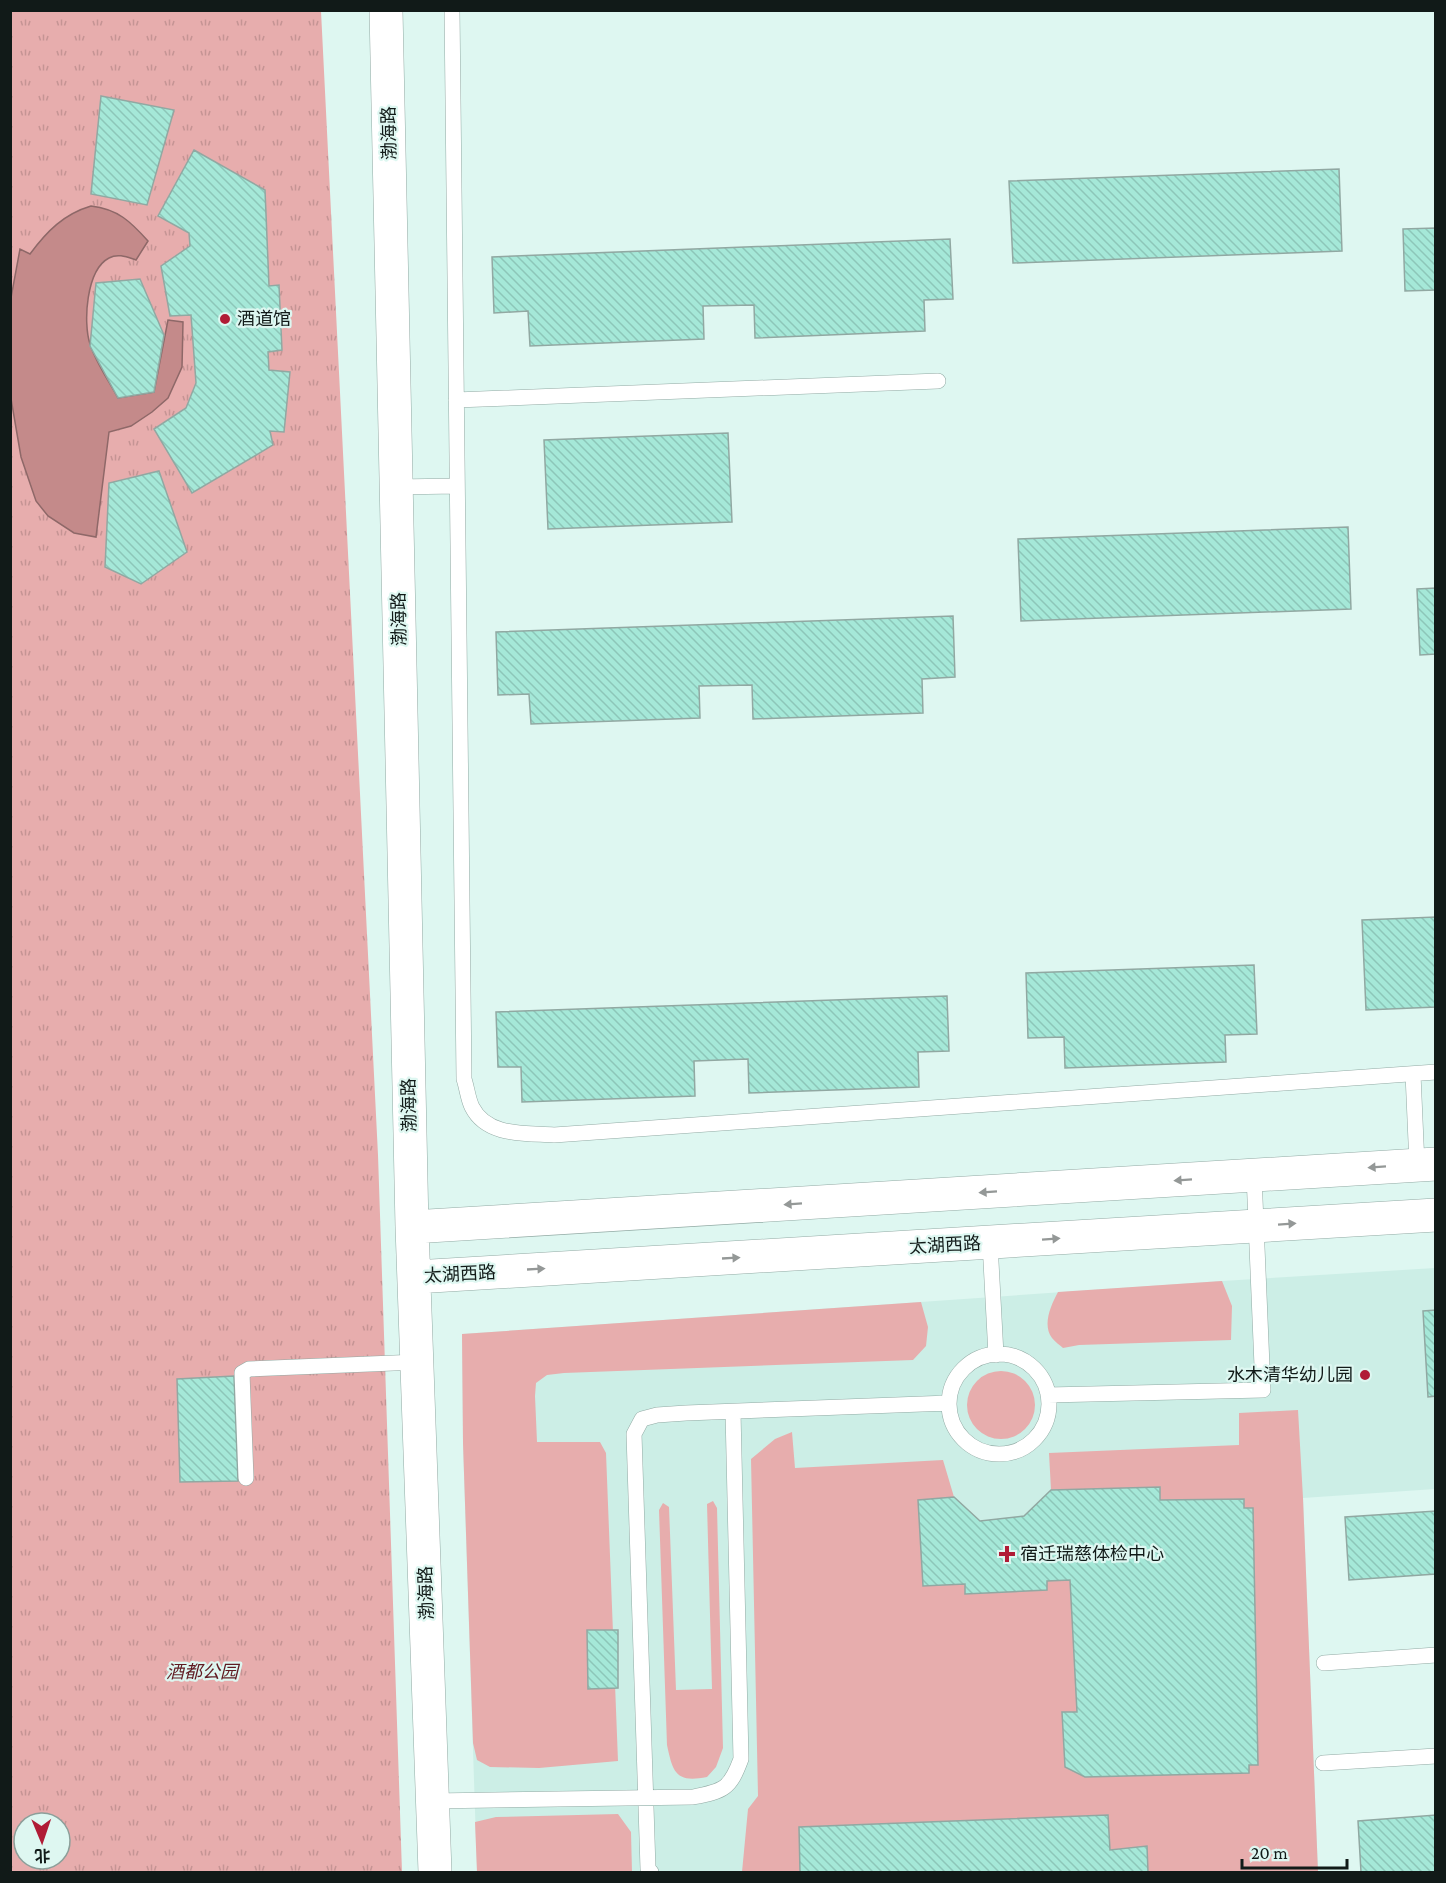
<svg xmlns="http://www.w3.org/2000/svg" width="1446" height="1883" font-family="'Crimson Pro','Noto Sans SC',serif">
<style>
.built{fill:#cceee6}
.green{fill:#e7adad}
.park{fill:url(#park-tufts);fill-rule:evenodd}
.water{fill:#c48a8a;stroke:#8e6868;stroke-width:1.5}
.building{fill:url(#building-back-hatch);stroke:#91a8a2;stroke-width:1.5}
.lines{fill:none;stroke-linecap:round;stroke-linejoin:round}
.service-casing{stroke:#92aaa4;stroke-width:16}
.tertiary-casing{stroke:#92aaa4;stroke-width:34}
.service{stroke:#fff;stroke-width:15}
.tertiary{stroke:#fff;stroke-width:33}
.oneway{fill:#949897}
.poi-dot{fill:#b01c36;stroke:#def7f1;stroke-width:2}
.labels{text-anchor:middle;stroke-width:4.5;stroke-linejoin:round;paint-order:stroke}
.street-label{font-size:18px;fill:#111a18;stroke:#def7f1}
.poi-label{font-size:18px;fill:#111a18;stroke:#def7f1;text-anchor:start}
.park-label{font-size:18px;font-style:italic;fill:#601a21;stroke:#def7f1}
</style>
<defs>
<pattern id="park-tufts" width="24" height="20" patternUnits="userSpaceOnUse" patternTransform="scale(1.5)"><rect width="24" height="20" fill="#e7adad"/><path d="M3 7l-1-3M5 7V3M7 7l1-3M15 17l-1-3M17 17v-4M19 17l1-3" fill="none" stroke="#c59494"/></pattern>
<pattern id="building-back-hatch" width="6" height="6" patternUnits="userSpaceOnUse" patternTransform="scale(1.5)"><rect width="6" height="6" fill="#a5e8d8"/><path d="M-1 5l2 2M0 0l6 6M5-1l2 2" fill="none" stroke="#8dc6b9"/></pattern>
</defs>
<rect width="100%" height="100%" fill="#def7f1"/>
<path class="built" d="M1435 1268V1489L1303 1498 1318 1872H477L463 1443 462 1334 1222 1281Z"/>
<path class="green" d="M1222 1281 1232 1306 1231 1340 1079 1345 1063 1348C1060 1345 1055 1342 1052 1338 1042 1325 1051 1305 1058 1292Z
M921 1302 928 1327 926 1346 913 1360 564 1373 547 1375 536 1383 535 1396 537 1442H600L606 1453 618 1761 539 1768 490 1767 477 1760 473 1743 463 1443 462 1334Z
M967 1405a34 34 0 1 1 68 0a34 34 0 1 1-68 0Z
M1298 1410 1303 1498 1318 1872H742L748 1809 758 1796 751 1459 775 1439 792 1432 795 1468 943 1460 954 1497 980 1521 1024 1516 1051 1490 1049 1453 1239 1445V1413Z
M713 1501 717 1508 723 1748 716 1767 707 1777C676 1783 673 1773 667 1745L659 1510 663 1503 669 1507 676 1690 712 1689 707 1504Z
M618 1814 631 1832 632 1872H477L475 1822 496 1817Z"/>
<path class="park" d="M11 11H321L378 1155 402 1872H11ZM24 1823H60V1859H24Z"/>
<path class="water" d="M91 206C118 209 131 222 148 241L136 260C127 257 118 253 109 258 86 270 83 323 90 344 96 363 109 381 118 398L154 392 168 320 183 322 182 367 168 398 152 412 131 426 109 432 96 537 74 533 48 516 36 501 21 457 10 393V303L20 249 30 254C47 231 64 214 91 206Z"/>
<path class="building" d="M101 96 174 110 147 205 91 194Z
M194 150 265 190 269 286 279 285 282 350 268 352 269 370 290 372 284 432 270 431 273 445 192 493 154 429 186 408 196 383 191 315 170 316 161 266 190 246 189 233 158 216Z
M1339 169 1342 251 1013 263 1009 181Z
M1436 228V290L1405 291 1403 229Z
M950 239 953 299 924 300 925 331 755 338 754 305 703 306 704 339 530 346 528 311 494 313 492 257Z
M140 279 164 335 154 392 118 398 90 346 96 283Z
M728 433 732 522 548 529 544 440Z
M159 471 187 552 141 584 105 567 109 483Z
M1348 527 1351 609 1021 621 1018 539Z
M1436 588V654L1420 655 1417 589Z
M953 616 955 677 922 679 923 713 753 719 752 685 699 686 700 718 531 724 529 694 498 695 496 632Z
M1436 917V1007L1366 1010 1362 920Z
M1254 965 1257 1034 1225 1035 1226 1062 1065 1068 1064 1037 1028 1038 1026 973Z
M947 996 949 1051 918 1052 919 1087 749 1093 748 1059 694 1061 695 1096 522 1102 521 1067H498L496 1012Z
M1436 1310V1396L1428 1397 1423 1311Z
M234 1376 238 1481 180 1482 177 1379Z
M1160 1487V1500L1244 1499V1508H1253L1258 1765H1249V1773L1085 1777 1065 1767 1062 1712H1077L1070 1580 1047 1581V1590L965 1594V1584L923 1586 918 1500 954 1497 980 1521 1024 1516 1051 1490Z
M1436 1511V1574L1349 1580 1345 1517Z
M587 1630H618V1688L588 1689Z
M1108 1815 1110 1850 1147 1846 1148 1872H800L799 1827Z
M1436 1815V1872H1361L1358 1821Z"/>
<g class="lines">
<defs>
<path id="service" d="M452 10 464 1079C467 1088 468 1099 472 1107 487 1137 526 1133 554 1135L1436 1072
M456 400 938 381
M396 487 457 486
M1413 1074 1417 1165
M990 1243 996 1355
M949 1404a50 50 0 1 1 100 0a50 50 0 1 1-100 0Z
M1048 1395 1263 1390 1254 1175
M246 1478 242 1373 249 1369 418 1362
M1324 1663 1436 1655
M1323 1763 1436 1756
M433 1801 693 1797C724 1791 730 1789 741 1759L733 1412
M651 1872 648 1869 634 1434 642 1419 657 1415 686 1413 949 1403"/>
<path id="tertiary" d="M386 10 412 1227 435 1872
M412 1227 1436 1164
M415 1277 1436 1215"/>
</defs>
<use href="#service" class="service-casing"/>
<use href="#tertiary" class="tertiary-casing"/>
<use href="#service" class="service"/>
<use href="#tertiary" class="tertiary"/>
</g>
<defs><path id="oneway-solid" d="M-6-.8H1V-3.2L6.5 0L1 3.2V.8H-6Z" transform="scale(1.5)"/></defs>
<g class="oneway">
<use href="#oneway-solid" transform="translate(1377 1167) rotate(176)"/>
<use href="#oneway-solid" transform="translate(1183 1180) rotate(176)"/>
<use href="#oneway-solid" transform="translate(988 1192) rotate(176)"/>
<use href="#oneway-solid" transform="translate(793 1204) rotate(176)"/>
<use href="#oneway-solid" transform="translate(1287 1224) rotate(-4)"/>
<use href="#oneway-solid" transform="translate(1051 1239) rotate(-4)"/>
<use href="#oneway-solid" transform="translate(731 1258) rotate(-3)"/>
<use href="#oneway-solid" transform="translate(536 1269) rotate(-3)"/>
</g>
<g class="poi-dot">
<circle cx="225" cy="319" r="6"/>
<circle cx="1365" cy="1375" r="6"/>
<path d="M1004 1545h6v6h6v6h-6v6h-6v-6h-6v-6h6z"/>
</g>
<g class="labels">
<g class="street-label">
<text transform="translate(389 133) rotate(-91)" y="6">渤海路</text>
<text transform="translate(399 619) rotate(-91)" y="6">渤海路</text>
<text transform="translate(409 1105) rotate(-91)" y="6">渤海路</text>
<text transform="translate(945 1245) rotate(-3)" y="6">太湖西路</text>
<text transform="translate(460 1274) rotate(-3)" y="6">太湖西路</text>
<text transform="translate(426 1593) rotate(-92)" y="6">渤海路</text>
</g>
<g class="poi-label">
<text x="237" y="325">酒道馆</text>
<text x="1353" y="1381" text-anchor="end">水木清华幼儿园</text>
<text x="1020" y="1560">宿迁瑞慈体检中心</text>
</g>
<g class="park-label">
<text x="202" y="1678">酒都公园</text>
</g>
</g>
<rect width="1446" height="1883" fill="none" stroke="#111a18" stroke-width="24"/>
<g transform="translate(42 1841) rotate(178)"><circle r="28" fill="#def7f1" stroke="#8c9f9a" stroke-width="1.5"/>
<path d="M0-4.5L10 22L0 15L-10 22Z" fill="#b01c36"/>
<text y="-9" font-size="16" font-weight="bold" text-anchor="middle" fill="#111a18">北</text>
</g>
<path d="M1242 1859v9h105v-9" fill="none" stroke="#111a18" stroke-width="3"/>
<text x="1251" y="1859" font-size="18" fill="#111a18" stroke="#def7f1" stroke-width="4.5" paint-order="stroke">20 m</text>
</svg>
